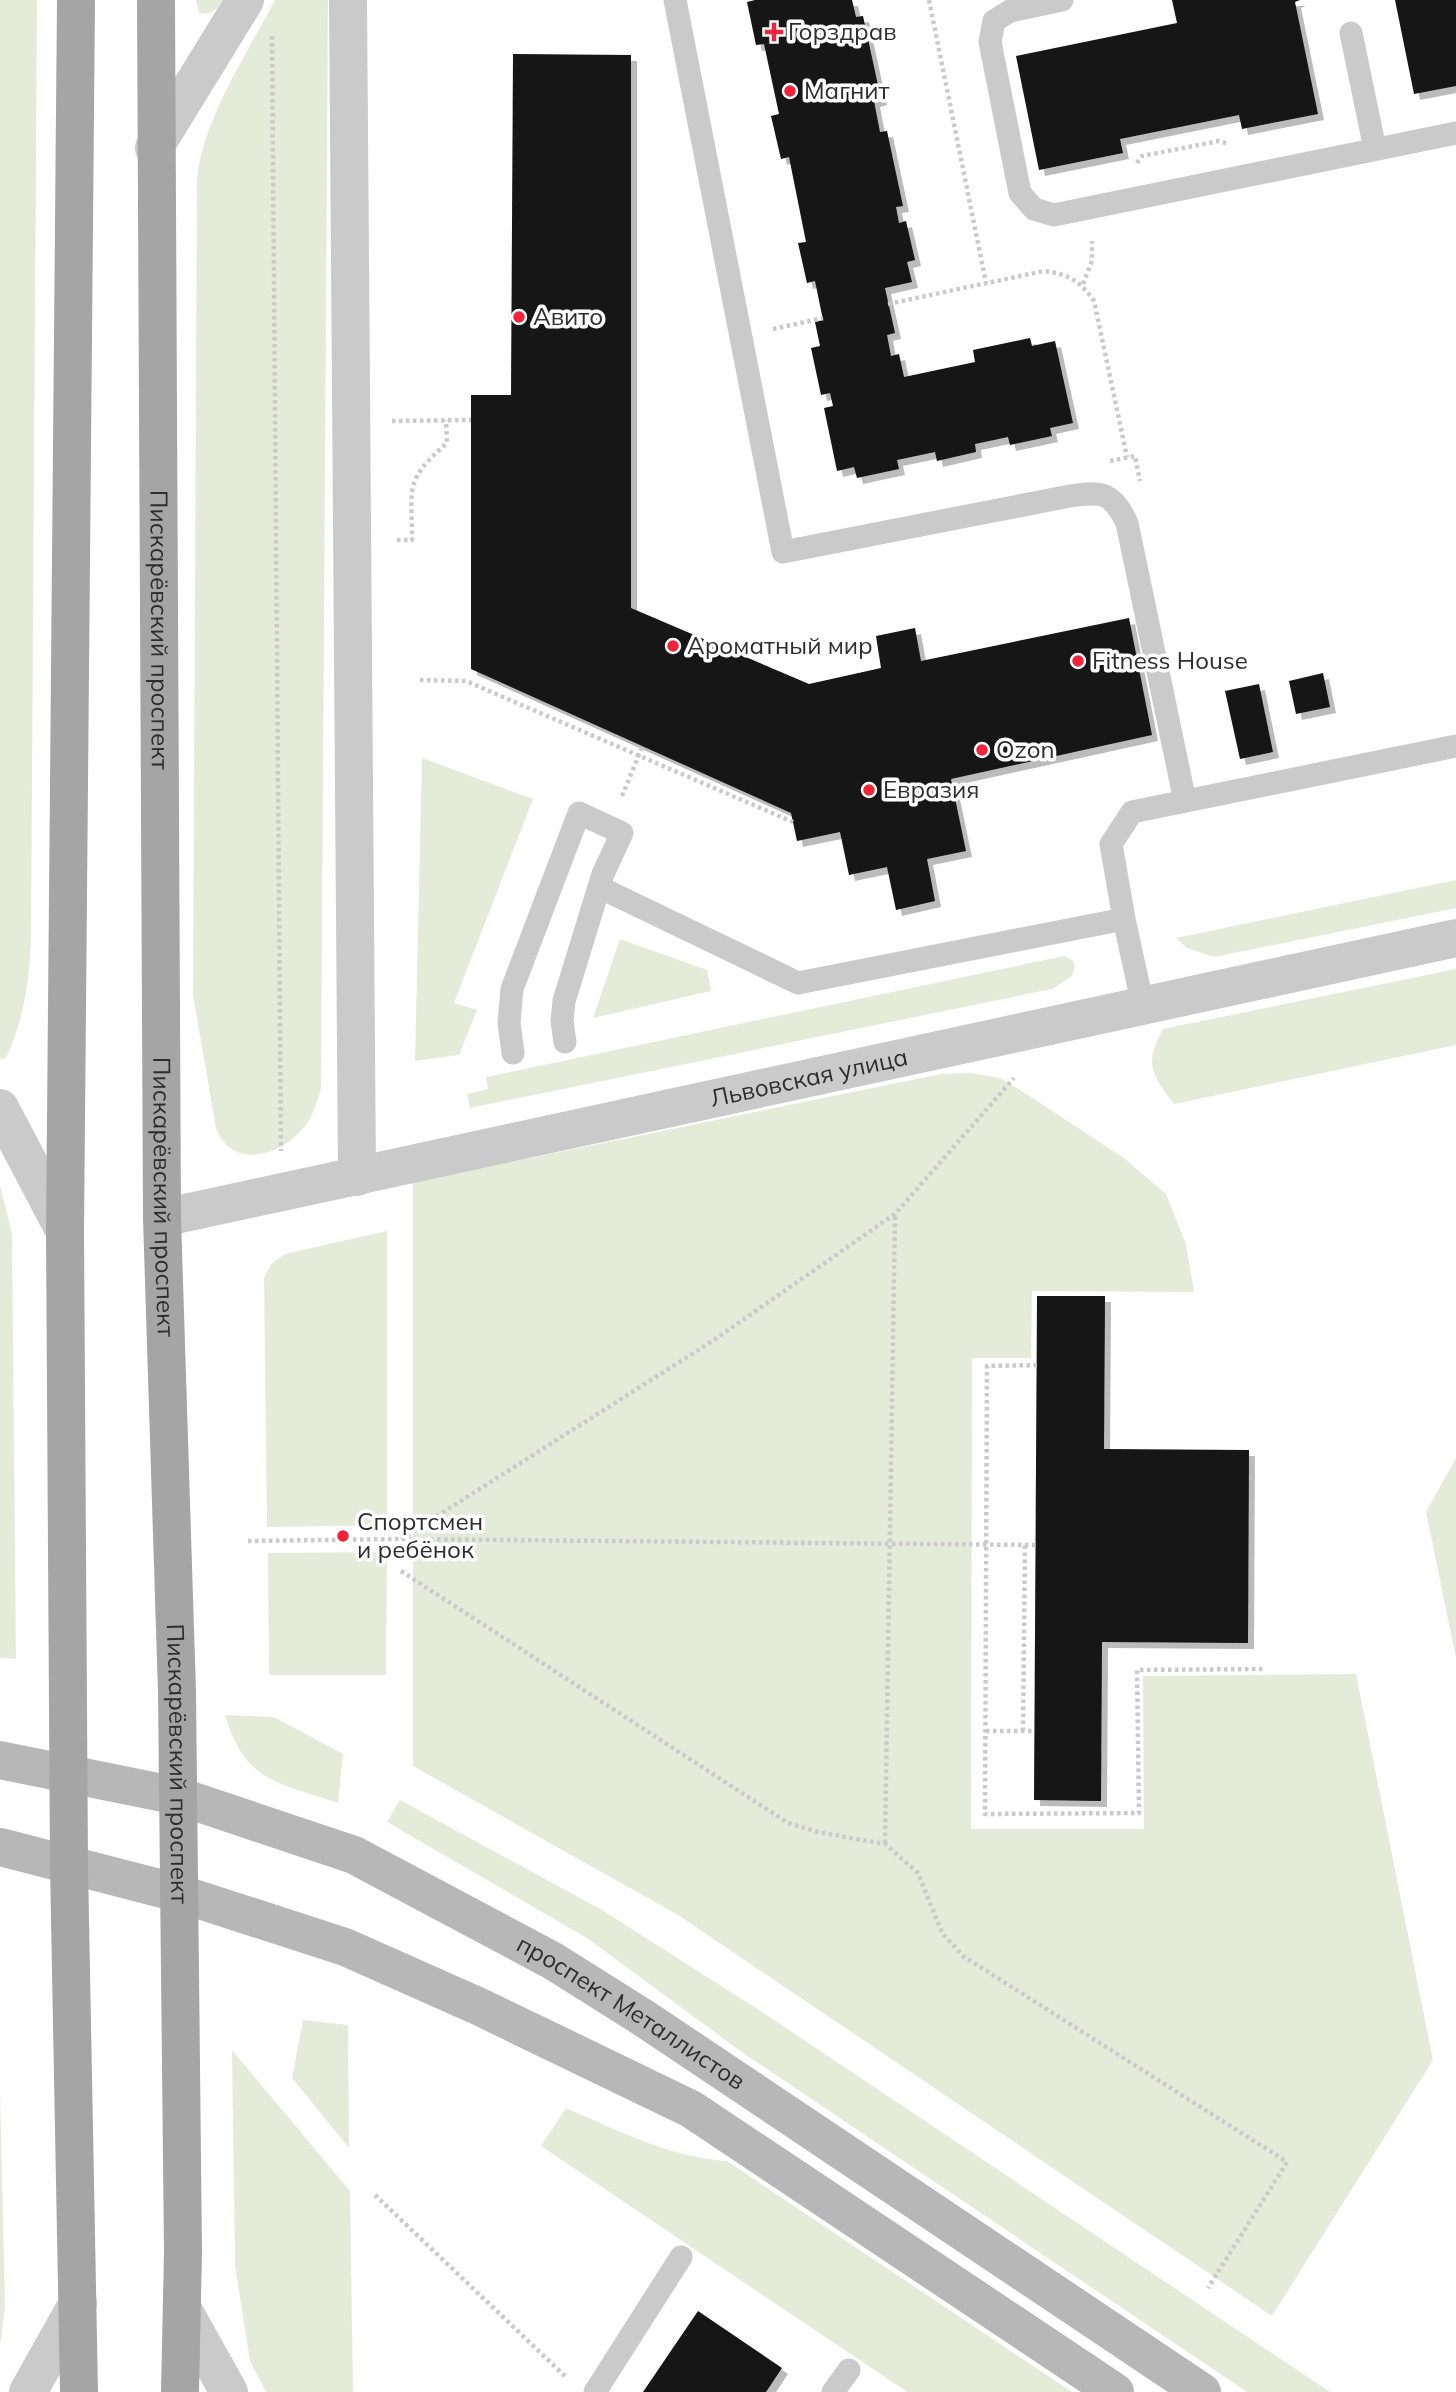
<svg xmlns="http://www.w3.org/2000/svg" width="1456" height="2392" font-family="Mulish,sans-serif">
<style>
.green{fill:#e4ecd9}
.building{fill:#141414;filter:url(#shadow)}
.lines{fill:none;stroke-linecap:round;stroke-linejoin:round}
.path{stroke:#cacaca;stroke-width:4.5;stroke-dasharray:3.5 3.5;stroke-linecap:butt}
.lane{stroke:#cacaca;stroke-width:23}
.street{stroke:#cacaca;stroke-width:38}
.secondary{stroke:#b7b7b7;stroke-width:38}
.primary{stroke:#a5a5a5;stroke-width:38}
.poi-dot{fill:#ef243b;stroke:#fff;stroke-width:2.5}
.labels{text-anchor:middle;stroke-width:7;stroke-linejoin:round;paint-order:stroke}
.poi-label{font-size:24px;fill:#2d2d2d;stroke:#fff;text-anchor:start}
.street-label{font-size:24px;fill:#2d2d2d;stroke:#fff}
</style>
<defs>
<filter id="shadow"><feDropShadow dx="6" dy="6" stdDeviation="0" flood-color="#0004"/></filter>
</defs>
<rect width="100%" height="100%" fill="#fff"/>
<path class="green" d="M0 0H37L31 937C30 978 24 1020 6 1058L0 1059Z
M196 0H222C217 10 210 16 199 13Z
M275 0H328L321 1089C316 1105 312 1120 300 1132 275 1158 231 1168 216 1128L193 995 197 179C203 119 247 54 275 0Z
M422 758 533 799 454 1003 477 1010 459 1055 415 1061Z
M1456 880V908L1214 957 1187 948 1176 938Z
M620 939 707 970 711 991 593 1018Z
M1064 956 1072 960 1075 966 1072 976 1052 989 470 1108 467 1094 488 1089 486 1077Z
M1456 969V1045L1174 1104C1151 1074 1144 1063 1163 1029Z
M971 1073 1000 1078 1025 1093 1125 1159 1166 1194 1186 1244 1194 1292 1032 1291 1031 1358H972L971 1829H1144L1143 1676 1356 1674 1433 2060 1272 2316 678 1915 413 1766V1182L941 1074Z
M0 1185 12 1234 16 1659 0 1658Z
M387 1231V1525L267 1527 264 1278 271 1264 285 1254Z
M1456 1458V1658L1426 1512Z
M387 1552 386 1675H269L268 1553Z
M225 1715 274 1717 343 1754 338 1803C278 1782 245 1783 225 1715Z
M400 1800 602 1910 765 2014 1330 2392H1247L743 2053 587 1938 387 1822Z
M303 2020 348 2025 349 2148 292 2078Z
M232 2050 350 2191 353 2392H266L250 2361 235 2266Z
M0 2088 5 2307 0 2346Z
M566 2108C620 2131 668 2157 727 2161L1072 2392H907L541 2146Z"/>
<path class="building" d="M755 0H852L856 17 863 16 881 99 874 101 880 132 887 131 903 206 896 207 899 223 906 221 915 260 907 262 912 282 885 288 895 333 887 335 891 356 899 354 904 377 975 362 973 350 1030 338 1032 346 1055 341 1073 423 1050 428 1052 436 1010 445 1008 437 975 444 976 452 937 461 935 452 897 460 899 469 857 478 854 467 837 471 824 408 833 406 830 393 821 395 811 348 820 346 815 322 823 320 815 281 807 283 798 243 806 242 789 157 781 159 771 116 779 114 764 44 756 45 747 2Z
M1172 0H1300L1295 2 1318 114 1242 129 1239 115 1120 139 1123 153 1039 170 1016 56 1177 23Z
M1395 0H1456V86L1414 94Z
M513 54 631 55V608L809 684 881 668 876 636 915 628 921 661 1129 618 1152 735 951 779 966 851 927 859 935 901 896 910 887 867 849 875 840 832 797 841 791 813 471 669V395H511Z
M1323 673 1330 707 1296 714 1289 681Z
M1259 684 1273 752 1240 759 1225 691Z
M1037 1296H1105L1104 1449 1249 1450 1248 1643 1102 1642 1101 1801 1034 1800Z
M698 2311 782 2368 766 2392H643Z"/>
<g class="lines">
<path class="path" d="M929 0 986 283
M272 36 281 1151
M1137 163 1142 156 1219 141 1228 144
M1083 284 1092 261V241
M888 304 1044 271C1069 274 1080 281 1094 301L1127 457
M773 329 823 318
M392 421 471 420
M1110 461 1135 456 1140 481
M397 540H412C412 486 404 481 447 443L446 420
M420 680 466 681 793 822
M622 796 643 745
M1037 1365 987 1366 985 1814 1139 1813 1137 1670 1264 1669
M401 1539 714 1340 895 1214 1014 1078
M248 1541 401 1539 1036 1545
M401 1571 788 1823 818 1832 885 1844 918 1873 942 1933 963 1956 1287 2162 1208 2288
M986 1731H1034
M1023 1731 1025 1545
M885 1843 895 1215
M375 2195 567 2378"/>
<path class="lane" d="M675 0 783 552 1070 496C1102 491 1112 492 1127 523L1185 801
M1062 0 1010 11 994 21 990 42 1020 193 1034 209 1054 215 1456 133
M1351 33 1375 149
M601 888 798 983 1124 919 1143 1006
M1124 919 1111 844 1132 812 1456 746
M513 1053 509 1023 512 989 579 813 622 833 603 874 564 1001 562 1021 565 1042
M595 2392 681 2257
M833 2392 849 2370"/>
<g class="street">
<path d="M348 0 357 1177"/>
<path d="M154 148 245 0"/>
<path d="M0 1108 65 1232"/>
<path id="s1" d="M162 1218 1456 938"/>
<path d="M182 2308 229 2392"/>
<path d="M28 2392 78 2303"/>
</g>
<g class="secondary">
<path id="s2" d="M0 1760 178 1796 354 1855 553 1961 642 2017 1202 2392"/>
<path d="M0 1847 178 1893 345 1947 480 2007 691 2109 1115 2392"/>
</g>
<g class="primary">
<path d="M76 0 65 1232 69 1866 79 2392"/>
<path id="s3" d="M156 0 162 1218 177 1692 183 2252 180 2392"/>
</g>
</g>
<g class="poi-dot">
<path d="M770.5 21.5h7v7h7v7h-7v7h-7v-7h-7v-7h7z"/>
<circle cx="790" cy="91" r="7"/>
<circle cx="519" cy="317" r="7"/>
<circle cx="673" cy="646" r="7"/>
<circle cx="1078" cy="661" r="7"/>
<circle cx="982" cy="750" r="7"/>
<circle cx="869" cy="790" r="7"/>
<circle cx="343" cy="1536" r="7"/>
</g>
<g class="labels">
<g class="poi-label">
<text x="788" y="40">Горздрав</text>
<text x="804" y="99">Магнит</text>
<text x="533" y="325">Авито</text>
<text x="687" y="654">Ароматный мир</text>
<text x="1092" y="669">Fitness House</text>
<text x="996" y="758">Ozon</text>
<text x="883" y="798">Евразия</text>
<text x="357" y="1530">Спортсмен<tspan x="357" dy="28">и ребёнок</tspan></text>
</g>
<g class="street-label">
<text dy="8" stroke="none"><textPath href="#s3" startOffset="630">Пискарёвский проспект</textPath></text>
<text dy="8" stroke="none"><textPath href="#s1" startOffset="662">Львовская улица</textPath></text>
<text dy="8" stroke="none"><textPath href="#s3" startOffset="1197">Пискарёвский проспект</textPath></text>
<text dy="8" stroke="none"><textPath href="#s3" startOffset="1764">Пискарёвский проспект</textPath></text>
<text dy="8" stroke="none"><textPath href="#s2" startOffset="686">проспект Металлистов</textPath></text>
</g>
</g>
</svg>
